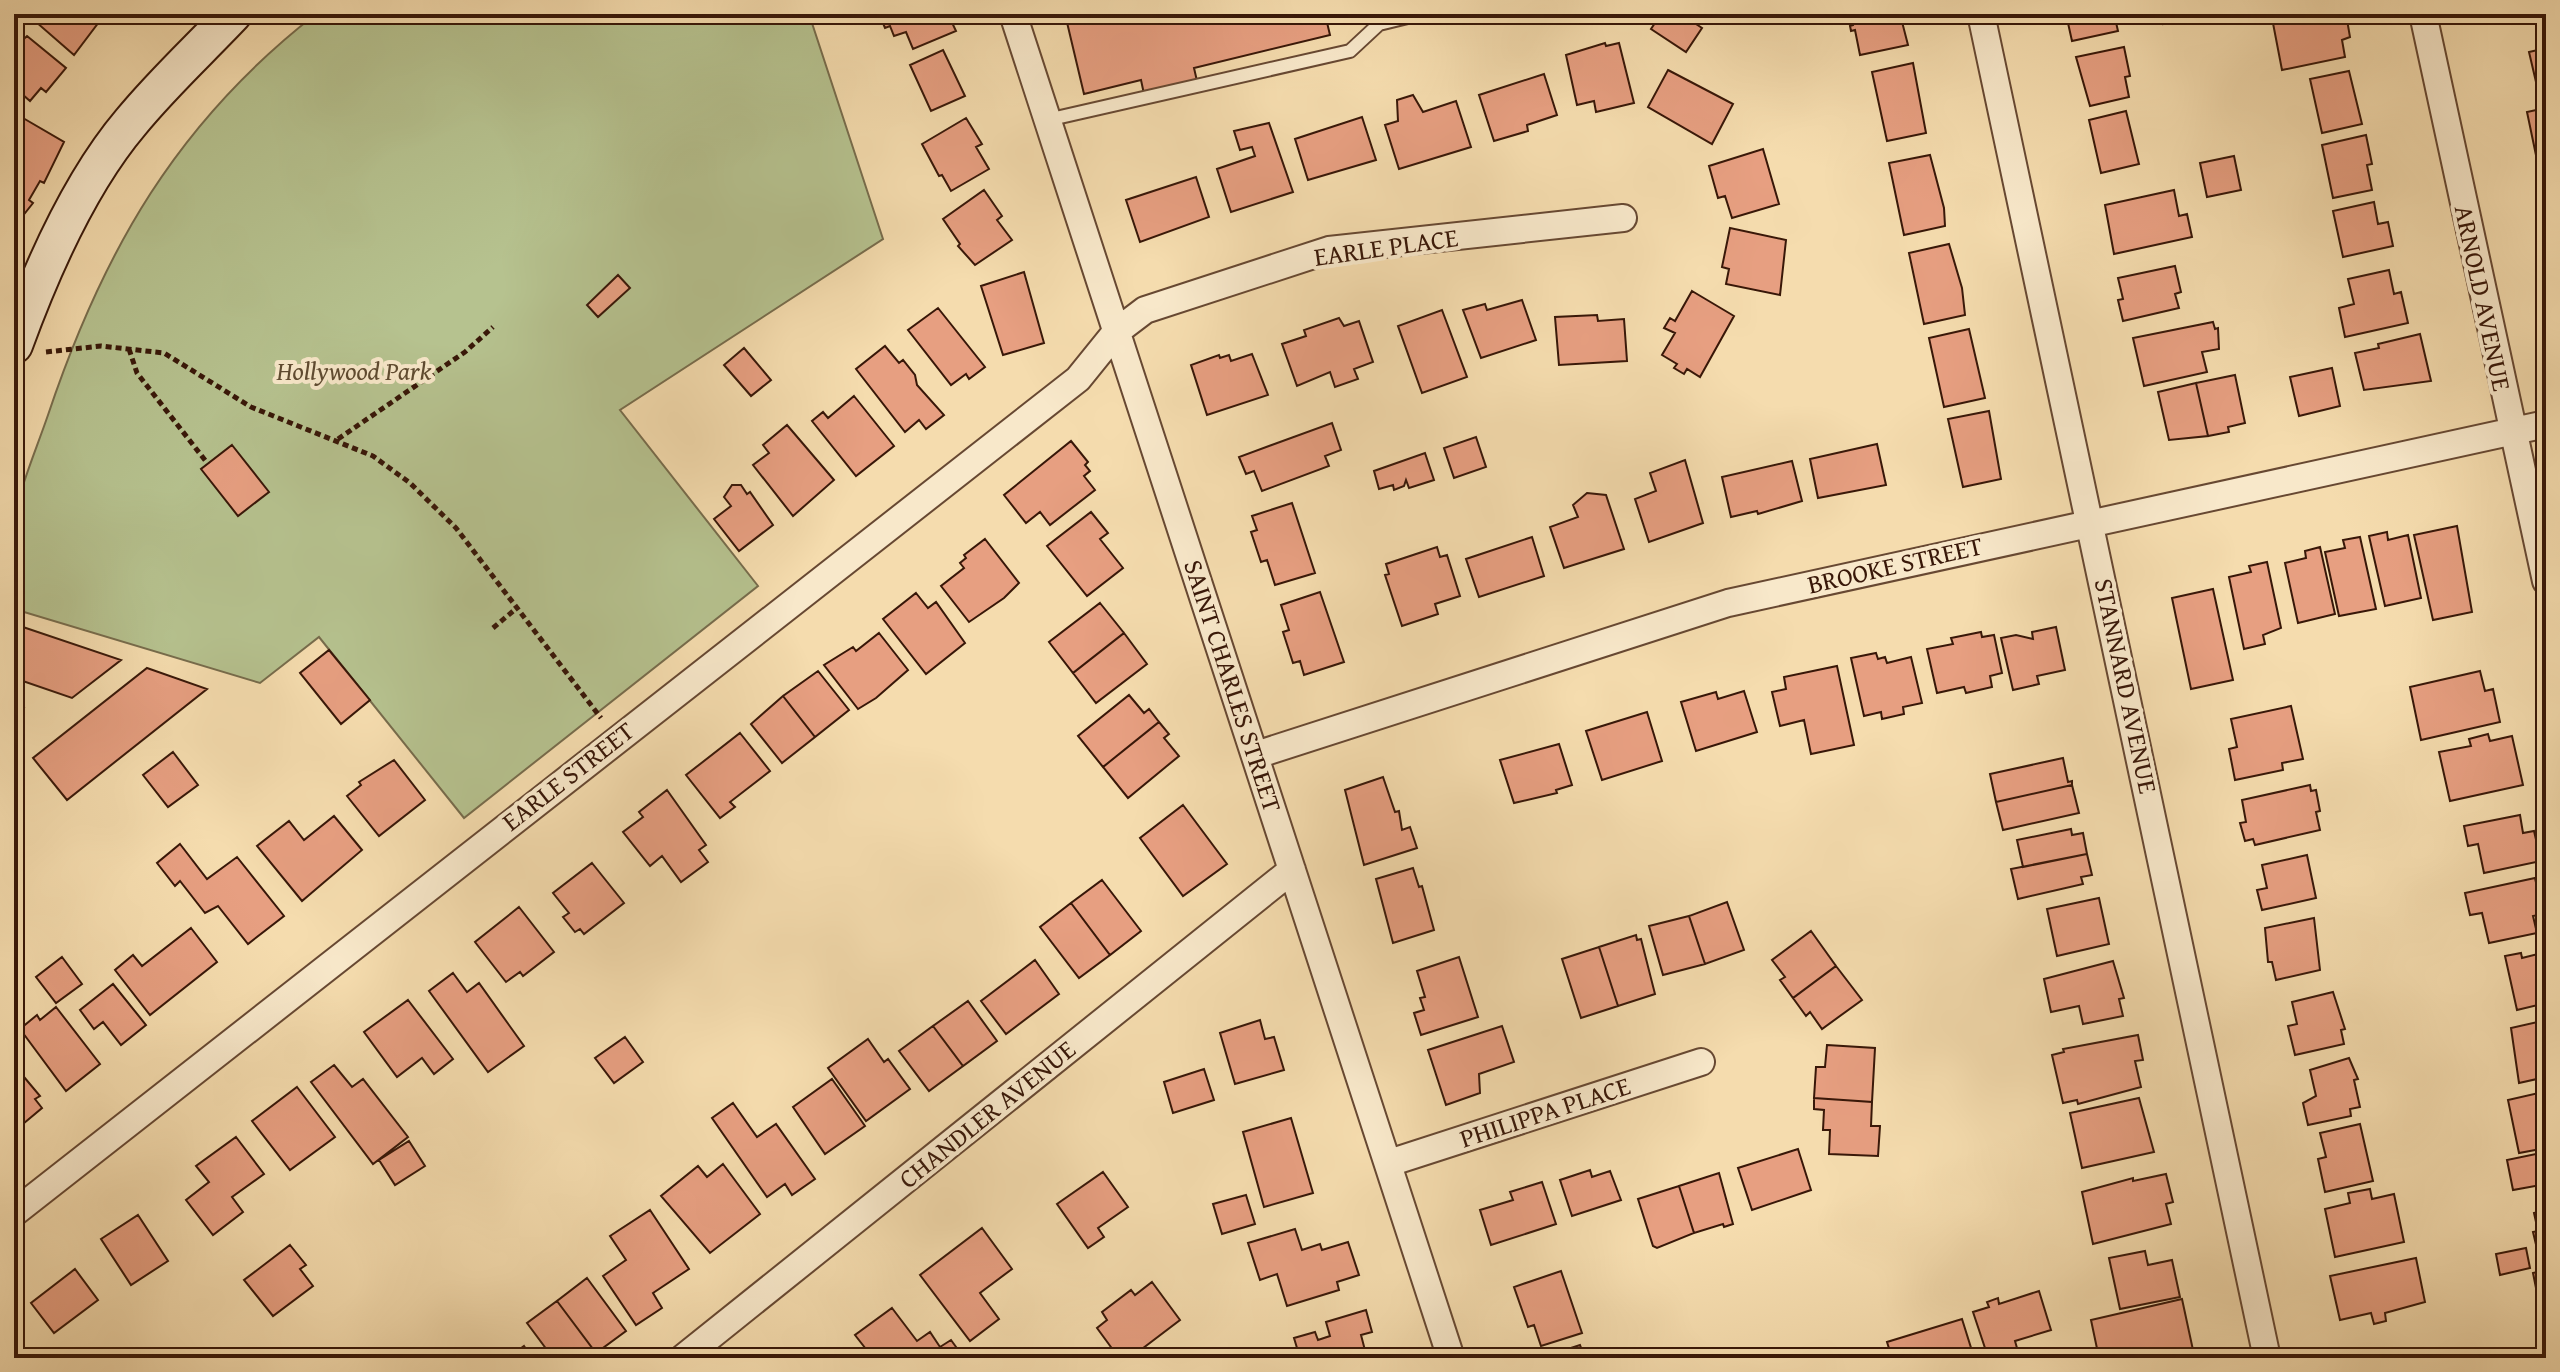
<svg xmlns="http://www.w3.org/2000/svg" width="2560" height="1372" font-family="'Gentium Book Plus',serif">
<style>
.green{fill:#b6c28f;stroke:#776c4c;stroke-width:2}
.building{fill:#e79f81;stroke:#381708;stroke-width:2}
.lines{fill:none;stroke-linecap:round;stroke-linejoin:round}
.lane-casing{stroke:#674832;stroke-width:16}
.street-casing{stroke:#674832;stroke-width:30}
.secondary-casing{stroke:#381708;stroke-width:40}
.path{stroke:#381708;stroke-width:5;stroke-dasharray:6 4;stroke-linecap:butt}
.lane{stroke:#f8e8ca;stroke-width:12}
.street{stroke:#f8e8ca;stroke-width:26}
.secondary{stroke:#f8e8ca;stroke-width:36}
.labels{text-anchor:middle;stroke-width:8;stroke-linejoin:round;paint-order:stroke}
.street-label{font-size:26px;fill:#381708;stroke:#f8e8ca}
.park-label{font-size:26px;font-style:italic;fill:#5e4a30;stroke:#f8e8ca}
</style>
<rect width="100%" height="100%" fill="#f5dcae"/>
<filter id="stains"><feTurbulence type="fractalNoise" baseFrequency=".0025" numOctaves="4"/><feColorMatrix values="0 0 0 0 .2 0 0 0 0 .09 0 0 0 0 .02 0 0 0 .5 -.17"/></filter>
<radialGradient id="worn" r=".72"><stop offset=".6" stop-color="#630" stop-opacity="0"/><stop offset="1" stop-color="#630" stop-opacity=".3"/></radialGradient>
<path class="green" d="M316 14H809L883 239 620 410 758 586 464 818 319 637 260 683 14 609C14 579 8 542 15 512 23 480 37 447 48 415 103 251 177 122 316 14Z"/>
<path class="building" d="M43 14H105L74 55 36 22Z
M879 14H948L956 31 913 49 906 32 894 36 890 26 885 28Z
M1065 14H1325L1330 35 1194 68 1197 81 1144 94 1141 80 1084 94Z
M1661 14H1681L1702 28 1686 52 1651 29Z
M1851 14H1900L1908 45 1860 55 1855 30 1851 31 1850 26 1853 25Z
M2066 14H2133L2115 18 2118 31 2072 41Z
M2161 14H2198L2199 18 2163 24Z
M2293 14H2346L2350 37 2342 40 2345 57 2282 70 2272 18Z
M27 36 66 68 46 92 41 88 30 101 14 87V48Z
M1605 43 1606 46 1619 43 1634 103 1596 112 1594 101 1577 105 1566 55Z
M2124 47 2130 76 2125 77 2129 97 2090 106 2076 57Z
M2546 48V98L2540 99 2529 52Z
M943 50 965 96 931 111 910 65Z
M1913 63 1926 133 1887 141 1872 72Z
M1668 70 1733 104 1712 144 1648 107Z
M2349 71 2362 124 2322 133 2310 79Z
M1544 74 1557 115 1527 125 1528 131 1494 141 1479 95Z
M1413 95 1423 112 1456 101 1471 147 1399 169 1385 125 1398 121 1397 100Z
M2546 108V158L2537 160 2527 112Z
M2126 111 2139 164 2101 173 2089 120Z
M1362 117 1376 160 1308 180 1295 139Z
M23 118 64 142 44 183 40 181 29 200 33 203 14 227V133Z
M966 118 982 144 976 147 989 169 951 191 942 175 939 176 922 144Z
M1269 123 1293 192 1231 212 1217 169 1255 156 1252 147 1240 150 1234 131Z
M2366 135 2372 164 2367 165 2372 190 2333 198 2322 145Z
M1763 149 1779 204 1732 218 1725 196 1718 198 1709 166Z
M1930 155 1944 208 1945 226 1904 235 1889 163Z
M2234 156 2241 190 2207 197 2200 163Z
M2546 175V202L2540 176Z
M1196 177 1209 217 1140 242 1126 200Z
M984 190 1002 216 997 220 1012 240 975 265 958 246 960 244 943 219Z
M2174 190 2179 216 2187 214 2192 237 2114 254 2105 205Z
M2374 202 2378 224 2388 222 2393 246 2343 257 2333 211Z
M1730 228 1786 240 1780 295 1726 284 1729 269 1722 267Z
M1949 244 1962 288 1965 315 1924 324 1909 253Z
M2175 266 2181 292 2175 294 2179 308 2123 321 2118 300 2123 299 2118 278Z
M2389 270 2394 294 2401 292 2408 323 2345 337 2339 308 2354 304 2348 279Z
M1024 272 1044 343 1003 355 981 286Z
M618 275 630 288 598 317 587 305Z
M1692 291 1734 316 1700 377 1687 369 1684 374 1674 368 1677 364 1662 355 1675 333 1664 328 1670 318 1675 321Z
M1522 300 1536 340 1481 358 1463 310 1485 304 1487 310Z
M938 308 985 367 969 379 966 374 951 385 908 330Z
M1442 310 1467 377 1422 393 1398 326Z
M1597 315 1598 321 1624 319 1627 361 1559 365 1555 317Z
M1339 318 1344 326 1359 321 1373 362 1354 369 1358 379 1335 387 1330 372 1297 386 1282 344 1306 336 1304 330Z
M2213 322 2215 329 2218 328 2219 349 2202 352 2207 372 2144 386 2133 338Z
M1969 329 1985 398 1944 407 1929 338Z
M2420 334 2431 381 2364 390 2355 353 2379 348 2378 344Z
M885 346 899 363 903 360 915 375 917 385 944 415 926 429 919 420 905 432 856 369Z
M744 348 771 380 751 396 724 365Z
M1252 354 1268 395 1207 415 1191 365 1219 355 1220 358 1229 355 1231 361Z
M2332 368 2340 406 2299 416 2290 377Z
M2235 375 2245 423 2228 427 2229 432 2208 436 2196 383Z
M2196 383 2208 436 2169 440 2158 392Z
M854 396 894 446 856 476 812 421 823 412 828 418Z
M1989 411 2001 479 1963 487 1948 419Z
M1332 423 1341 450 1325 456 1329 466 1262 491 1254 471 1246 474 1239 457Z
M787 425 834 480 793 516 753 465 769 453 763 445Z
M1476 437 1486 467 1454 478 1444 448Z
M1071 441 1088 462 1085 465 1090 471 1084 476 1095 490 1050 525 1040 512 1026 523 1004 495Z
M1877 444 1886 485 1818 498 1810 459Z
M232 445 269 492 238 516 201 469Z
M1425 453 1434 480 1409 488 1406 480 1404 486 1394 490 1393 485 1379 489 1374 471Z
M1685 460 1703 523 1649 542 1635 499 1656 491 1650 473Z
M1792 461 1802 501 1758 514 1757 511 1731 517 1722 477Z
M732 485H741L747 494 750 492 773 525 739 551 714 519 731 506 724 497Z
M1587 493 1606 495 1624 549 1564 568 1550 527 1578 517 1573 505Z
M1292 503 1315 573 1275 585 1267 560 1261 562 1251 532 1257 530 1252 516Z
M1091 512 1108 533 1100 539 1123 568 1087 596 1047 546Z
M2457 526 2472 612 2433 620 2414 535Z
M2387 532 2388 540 2408 535 2421 598 2385 606 2369 536Z
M1532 537 1544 576 1479 597 1466 559Z
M2360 537 2376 609 2339 616 2325 552 2345 548 2343 540Z
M985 539 1019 583 1004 598 969 622 941 586 964 568 960 563 966 558 964 555Z
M1437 547 1440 557 1447 555 1460 596 1435 604 1438 614 1402 626 1385 575 1389 574 1386 564Z
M2320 547 2335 614 2298 623 2285 563 2306 558 2305 551Z
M2267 562 2281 628 2263 635 2265 644 2244 649 2229 577 2251 572 2249 566Z
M2213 589 2233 680 2191 689 2172 598Z
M1320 592 1344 662 1304 675 1300 661 1293 663 1283 632 1289 630 1281 605Z
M916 593 928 608 936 602 965 643 926 674 883 619Z
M1100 603 1124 633 1073 673 1049 642Z
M14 624 121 660 72 698 14 678Z
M2056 627 2065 670 2037 676 2039 684 2013 690 2001 638 2016 635 2033 639 2032 632Z
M1981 632 1982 637 1994 635 2002 673 1990 676 1992 687 1966 693 1964 687 1937 693 1927 649 1953 644 1951 638Z
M879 633 908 670 876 698 858 709 824 665 853 647 856 651Z
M1124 633 1147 664 1096 703 1073 673Z
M329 650 370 700 341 724 300 673Z
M1876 653 1878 659 1885 657 1887 663 1911 657 1922 703 1903 707 1904 714 1882 719 1881 712 1864 716 1851 658Z
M1837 666 1854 745 1811 754 1804 720 1780 726 1772 692 1786 689 1784 677Z
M147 668 207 689 67 800 33 758Z
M818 671 849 710 815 737 783 696Z
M2480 671 2485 691 2493 689 2500 722 2421 740 2410 687Z
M1744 691 1757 732 1696 751 1681 702 1716 692 1718 699Z
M1129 695 1144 713 1149 709 1159 722 1103 767 1078 736Z
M783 696 815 737 782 763 751 724Z
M14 705 24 708 14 739Z
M2291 706 2303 759 2282 763 2283 770 2235 780 2229 749 2237 747 2231 719Z
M1647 712 1662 761 1602 780 1586 731Z
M1159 722 1169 734 1164 738 1179 756 1128 798 1103 767Z
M740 733 770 771 730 802 735 807 720 818 686 775Z
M2488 734 2490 741 2512 736 2523 785 2450 801 2439 752 2471 746 2469 739Z
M1559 744 1572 785 1556 790 1557 793 1514 803 1500 760Z
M173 752 198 785 168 807 143 775Z
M2063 758 2068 782 2072 781V785L1996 802 1990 774Z
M394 760 425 800 379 836 347 796 361 785 359 782Z
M1383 777 1395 812 1399 811 1402 830 1410 827 1417 848 1364 865 1345 790Z
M2072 785 2079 813 2003 830 1996 802Z
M2310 785 2311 791 2316 790 2320 811 2316 812 2320 830 2255 845 2253 839 2245 841 2240 823 2246 822 2242 800Z
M667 790 706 845 699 850 708 862 681 882 662 856 650 866 623 832 643 817 639 812Z
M1183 805 1227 864 1183 896 1140 838Z
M2520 815 2523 833 2534 831 2541 861 2484 873 2478 844 2468 846 2464 826Z
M334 816 362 850 302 901 257 846 289 821 304 840Z
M2071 829 2072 835 2083 833 2087 854 2023 867 2017 840Z
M180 844 207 879 237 857 284 916 248 944 218 906 205 913 180 881 175 886 157 863Z
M2087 854 2092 875 2081 877 2083 884 2018 899 2011 869Z
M2307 855 2316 898 2262 910 2257 890 2267 888 2262 865Z
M592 863 624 903 584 934 580 929 575 932 563 917 569 913 553 893Z
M1413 868 1419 887 1422 886 1434 930 1393 943 1376 879Z
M2535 878 2543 914 2533 916 2537 933 2489 943 2482 913 2470 915 2465 893Z
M1102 880 1141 931 1110 955 1071 903Z
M2099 898 2109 944 2057 956 2047 909Z
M1727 902 1744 950 1705 964 1689 916Z
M1071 903 1110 955 1079 978 1040 927Z
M519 907 554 952 523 976 520 972 506 982 475 942Z
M1689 916 1705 964 1663 975 1649 926Z
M2314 918 2320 970 2276 980 2272 962H2268L2265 928Z
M191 928 217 962 150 1015 115 970 133 955 142 966Z
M1811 931 1836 966 1793 998 1780 980 1785 977 1772 960Z
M1636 935 1637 940 1641 939 1655 994 1618 1006 1599 947Z
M1599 947 1618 1006 1581 1018 1562 959Z
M2546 952V1003L2517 1010 2505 956 2521 953 2522 958Z
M62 957 82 984 56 1003 36 977Z
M1459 957 1478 1017 1421 1035 1414 1013 1424 1010 1420 998 1425 997 1417 971Z
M1035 960 1059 994 1006 1034 981 1001Z
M2113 961 2124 998 2119 999 2123 1016 2083 1024 2079 1006 2051 1012 2044 979Z
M1836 966 1862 1000 1822 1029 1810 1012 1806 1016 1793 998Z
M453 973 467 992 479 983 524 1046 488 1072 429 991Z
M113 984 146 1025 121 1045 103 1022 94 1029 80 1010Z
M2333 992 2345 1029 2341 1030 2344 1044 2295 1055 2288 1026 2297 1024 2292 1002Z
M408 1000 453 1059 434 1074 422 1058 397 1077 364 1032Z
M968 1001 997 1041 963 1066 933 1026Z
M56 1007 100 1064 66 1091 20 1029 37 1015 40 1020Z
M1260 1020 1265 1039 1274 1037 1284 1070 1235 1084 1220 1033Z
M2546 1020V1077L2519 1083 2511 1028Z
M933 1026 963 1066 929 1091 899 1051Z
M1502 1026 1514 1062 1479 1074 1480 1093 1446 1105 1428 1050Z
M2138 1035 2143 1060 2135 1061 2141 1087 2078 1104 2077 1100 2063 1103 2052 1055 2064 1052 2063 1049Z
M625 1037 643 1062 614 1083 595 1058Z
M868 1039 884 1062 888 1059 910 1089 866 1121 828 1068Z
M1827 1045 1875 1048 1872 1102 1814 1098 1816 1067H1825Z
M2349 1058 2358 1079 2354 1080 2360 1107 2350 1109 2351 1116 2308 1125 2303 1103 2316 1096 2310 1070Z
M334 1065 352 1087 363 1079 408 1137 373 1164 311 1082Z
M1204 1069 1214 1100 1173 1113 1164 1082Z
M19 1071 40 1096 35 1099 42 1108 17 1129 14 1072Z
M832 1079 865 1126 825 1154 793 1107Z
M297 1087 335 1137 290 1170 252 1121Z
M2543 1092 2546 1096V1148L2519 1153 2508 1100Z
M1814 1098 1872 1102 1871 1126H1880L1878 1156 1829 1154 1830 1130H1823L1824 1110 1814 1109Z
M2139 1098 2154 1152 2082 1168 2070 1113Z
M733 1103 757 1137 776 1124 815 1179 792 1195 785 1184 767 1197 712 1118Z
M1291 1118 1313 1193 1264 1207 1243 1132Z
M2360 1124 2373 1181 2325 1192 2318 1159 2326 1157 2320 1133Z
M236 1137 264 1174 232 1197 243 1212 213 1235 186 1200 209 1182 196 1166Z
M409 1141 425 1166 395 1185 379 1160Z
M1798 1149 1811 1190 1752 1210 1738 1168Z
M2546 1152V1184L2513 1190 2507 1160Z
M723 1164 760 1214 710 1253 661 1196 698 1166 707 1177Z
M1590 1170 1592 1177 1610 1171 1621 1200 1572 1216 1560 1180Z
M1103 1172 1128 1207 1098 1228 1104 1237 1088 1248 1057 1204Z
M1719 1173 1733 1224 1724 1227 1723 1224 1694 1233 1679 1186Z
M2166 1174 2173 1202 2166 1204 2171 1224 2093 1244 2082 1192 2133 1178V1181Z
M1542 1182 1556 1224 1491 1245 1480 1210 1513 1200 1510 1192Z
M1679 1186 1694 1233 1657 1248 1653 1246 1638 1199Z
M2370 1189 2372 1199 2394 1194 2404 1242 2335 1257 2325 1209 2350 1203 2348 1193Z
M1246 1195 1255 1224 1222 1234 1213 1204Z
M650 1210 689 1269 653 1293 662 1308 636 1325 603 1276 626 1260 610 1236Z
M2546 1210V1256H2542L2538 1253 2533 1232 2538 1231 2534 1213Z
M138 1215 168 1261 131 1285 101 1239Z
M982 1228 1012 1269 980 1293 999 1319 970 1341 920 1275Z
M1295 1229 1302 1250 1320 1244 1322 1250 1348 1242 1359 1275 1337 1282 1339 1290 1287 1306 1277 1274 1260 1280 1248 1243Z
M290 1245 306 1265 300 1269 313 1286 273 1316 244 1280Z
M2526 1248 2530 1268 2500 1275 2496 1254Z
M2145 1251 2148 1265 2172 1260 2180 1297 2120 1309 2109 1258Z
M2416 1258 2425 1302 2385 1313 2386 1321 2374 1324 2371 1313 2340 1320 2330 1276Z
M75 1269 98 1300 54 1333 31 1303Z
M2546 1270V1296L2538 1298 2533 1273Z
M1561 1271 1582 1333 1541 1346 1534 1325 1528 1327 1514 1287Z
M587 1278 626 1331 596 1353 557 1301Z
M1152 1282 1180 1320 1130 1358H1119L1097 1328 1107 1320 1102 1312 1131 1290 1135 1295Z
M2039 1291 2051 1330 2015 1341 2017 1348 1988 1357 1973 1312 1989 1307 1987 1302 1998 1298 1999 1304Z
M2182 1299 2193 1350 2180 1354V1358H2099L2091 1320Z
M557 1301 596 1353 589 1358H553L527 1323Z
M892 1308 917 1341 930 1332 940 1347 951 1340 964 1358H873L855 1335Z
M1366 1310 1372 1332 1361 1335 1367 1358H1300L1294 1338 1315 1332 1318 1340 1330 1336 1326 1322Z
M1962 1319 1972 1351 1953 1358H1892L1887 1342Z
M14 1343 23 1358H14Z
M1580 1345 1585 1358H1540Z
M524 1346 532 1358H508Z
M197 1350 203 1358H186Z"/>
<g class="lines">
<defs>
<path id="lane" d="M1047 120 1350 51 1379 24 1420 14"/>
<path id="street" d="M1013 14 1451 1358
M1981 14 2267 1358
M2423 14 2546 581
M1256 755 1728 603 2546 424
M1389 1163 1701 1062
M14 1213 1078 379 1116 332 1145 310 1329 250 1623 218
M683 1358 1292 870"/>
<path id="secondary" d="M14 345C41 271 80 182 131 122 162 84 199 50 233 14"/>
</defs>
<use href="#lane" class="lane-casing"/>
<use href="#street" class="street-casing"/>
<use href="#secondary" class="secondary-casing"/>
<path class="path" d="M129 349 137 373 208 464
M46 352 101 346 164 353 251 407 373 456 410 483 456 528 601 718
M338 439 465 352 493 327
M493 628 518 607"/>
<use href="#lane" class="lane"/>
<use href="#street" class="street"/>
<use href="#secondary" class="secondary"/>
</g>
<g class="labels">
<g class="street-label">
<text transform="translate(1386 247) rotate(-8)" y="9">EARLE PLACE</text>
<text transform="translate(2483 298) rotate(78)" y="9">ARNOLD AVENUE</text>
<text transform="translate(1895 565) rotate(-13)" y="9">BROOKE STREET</text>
<text transform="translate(1233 686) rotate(72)" y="9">SAINT CHARLES STREET</text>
<text transform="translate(2126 686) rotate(78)" y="9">STANNARD AVENUE</text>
<text transform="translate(568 776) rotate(-38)" y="9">EARLE STREET</text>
<text transform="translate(1545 1112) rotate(-18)" y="9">PHILIPPA PLACE</text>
<text transform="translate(987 1114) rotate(-39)" y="9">CHANDLER AVENUE</text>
</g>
<g class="park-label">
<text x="354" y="380">Hollywood Park</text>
</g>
</g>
<rect width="2560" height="1372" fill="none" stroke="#f5dcae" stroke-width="48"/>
<rect x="16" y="16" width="2528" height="1340" fill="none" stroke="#381708" stroke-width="4"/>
<rect x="24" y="24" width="2512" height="1324" fill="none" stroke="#381708" stroke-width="2"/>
<rect width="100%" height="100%" filter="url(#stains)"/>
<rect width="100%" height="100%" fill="url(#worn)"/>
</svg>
